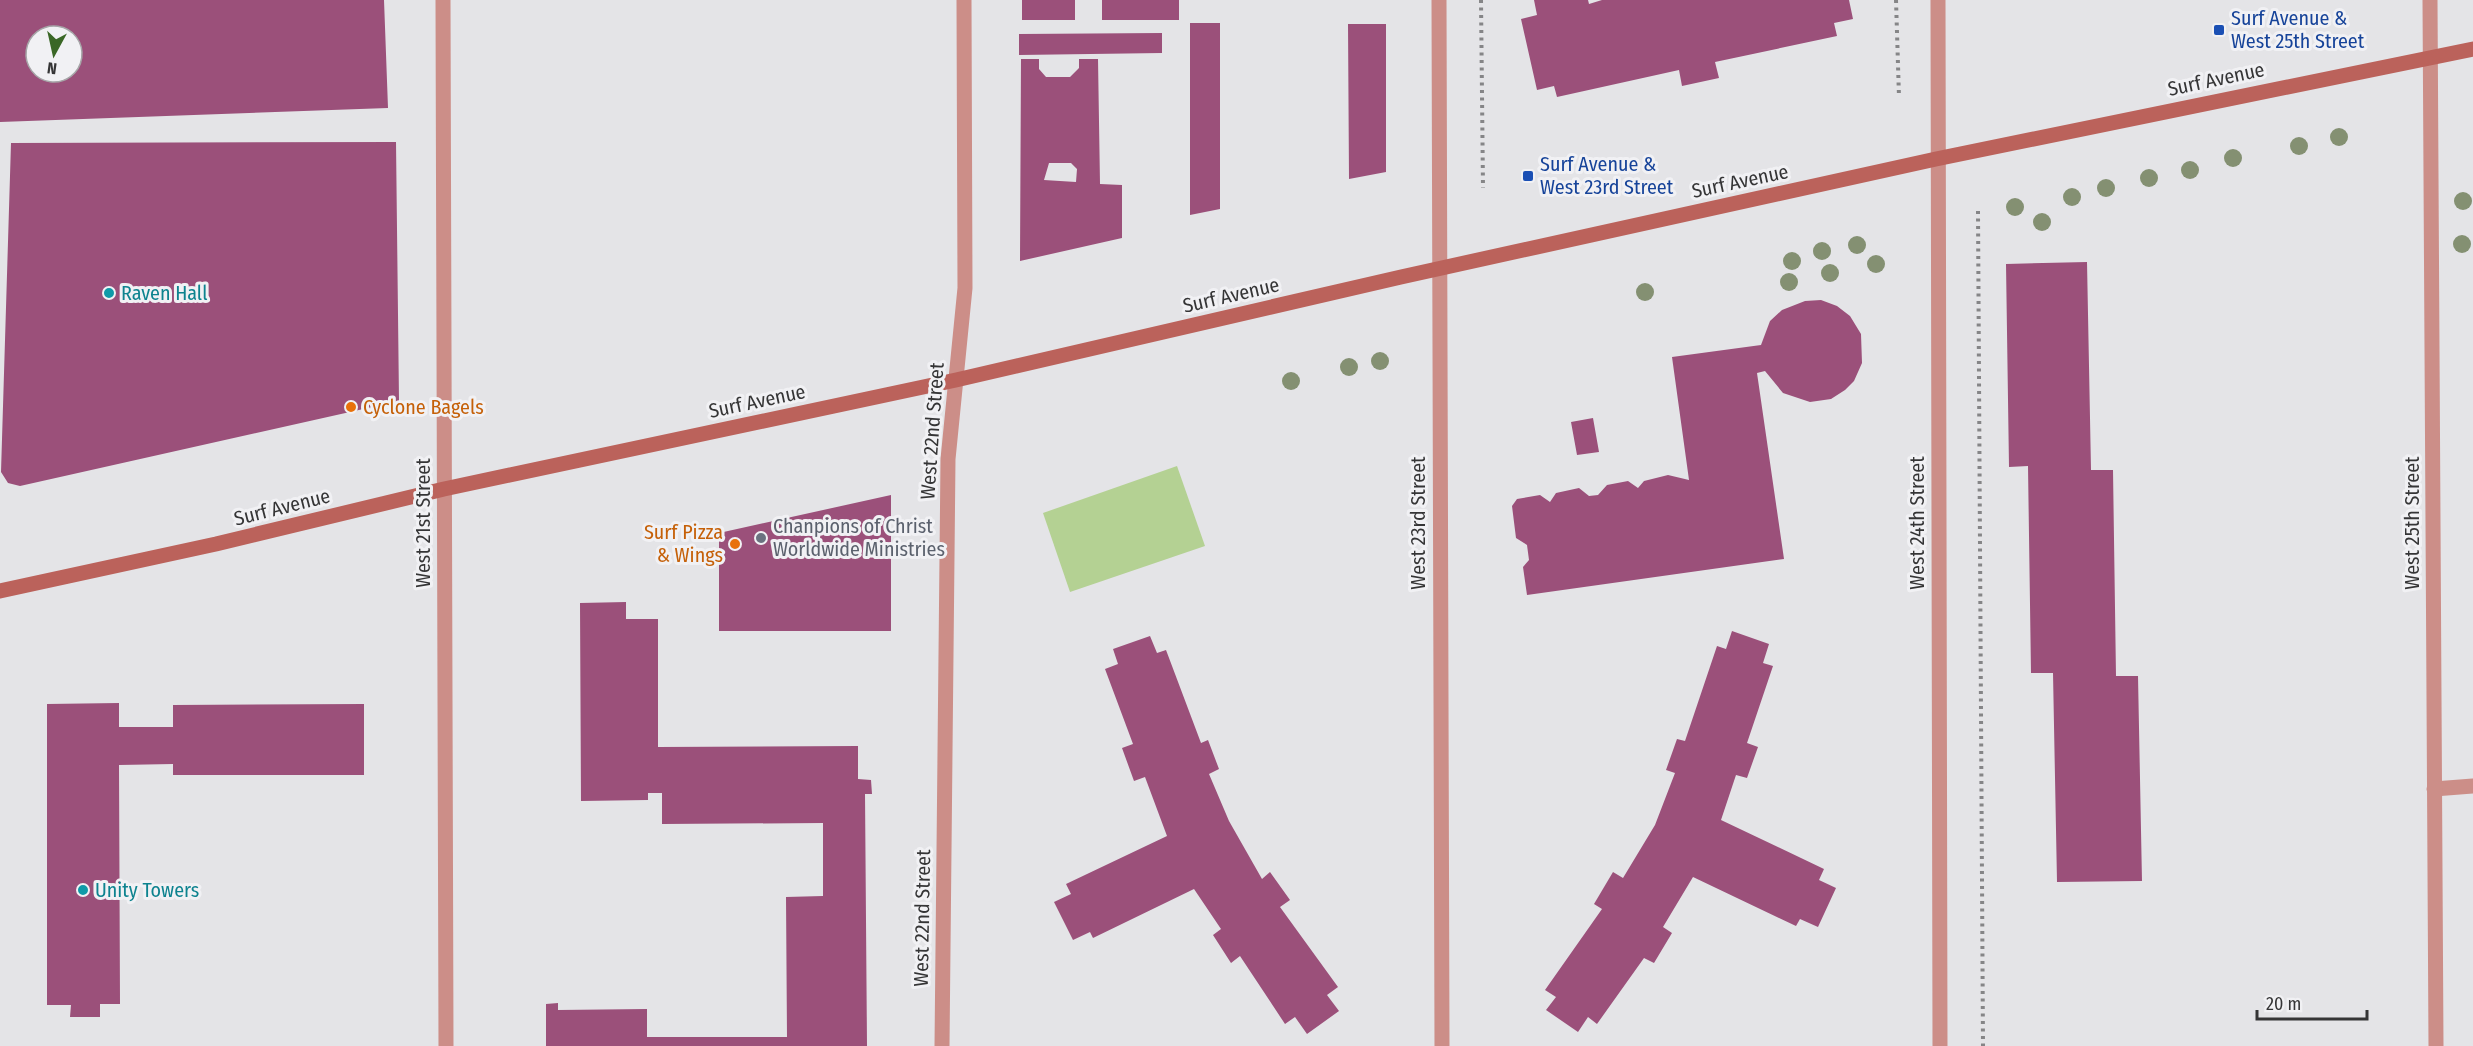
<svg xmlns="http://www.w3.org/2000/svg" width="2473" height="1046" font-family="'Fira Sans Condensed',sans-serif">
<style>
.green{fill:#b4d193}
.building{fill:#9b507a;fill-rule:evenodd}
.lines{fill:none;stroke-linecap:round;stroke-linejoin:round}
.path{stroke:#858587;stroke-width:4;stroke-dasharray:3 4.5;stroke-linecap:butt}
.service{stroke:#cc8e88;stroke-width:15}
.minor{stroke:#cc8e88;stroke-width:15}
.secondary{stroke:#bb625b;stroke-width:15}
.tree{fill:#849072}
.transit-dot{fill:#1a4fb4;stroke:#f1f1f4;stroke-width:2}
.culture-dot{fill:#0f9aa8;stroke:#f1f1f4;stroke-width:2}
.food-dot{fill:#e8710a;stroke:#f1f1f4;stroke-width:2}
.worship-dot{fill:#6b7280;stroke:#f1f1f4;stroke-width:2}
.labels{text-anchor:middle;stroke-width:6;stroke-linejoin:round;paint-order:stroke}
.transit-label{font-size:20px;fill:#164399;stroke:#f1f1f4;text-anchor:start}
.street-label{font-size:20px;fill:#353536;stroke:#f1f1f4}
.culture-label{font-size:20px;fill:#0d838f;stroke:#f1f1f4;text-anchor:start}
.food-label{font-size:20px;fill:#c56008;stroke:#f1f1f4;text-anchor:start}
.worship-label{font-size:20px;fill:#5b616d;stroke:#f1f1f4;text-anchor:start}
</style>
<rect width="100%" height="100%" fill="#e4e4e7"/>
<path class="green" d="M1177 466 1205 546 1070 592 1043 513Z"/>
<path class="building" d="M0 0H384L388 108 0 122ZM36 36H72V72H36Z
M1022 0H1075V20H1022Z
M1102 0H1179V20H1102Z
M1534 0H1588L1589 4 1602 0H1849L1853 19 1834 23 1837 36 1715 62 1719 78 1682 86 1679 70 1557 97 1554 86 1537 90 1521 19 1537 15Z
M1190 23H1220V209L1190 215Z
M1348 24H1386V172L1349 179Z
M1162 33V53L1019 55V34Z
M1021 59H1039V69L1046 77H1070L1079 68V59H1098L1100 184 1122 185V238L1020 261ZM1049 163H1071L1077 169 1076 182 1044 180Z
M396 142 399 401 20 486 8 483 1 472 11 143Z
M2087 262 2091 470H2113L2116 676H2138L2142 881 2057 882 2053 673H2031L2028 466 2009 467 2006 264Z
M1821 300 1837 306 1850 316 1861 334 1862 363 1854 381 1845 390 1831 399 1810 402 1783 393 1765 371 1757 373 1784 559 1527 595 1523 567 1529 560 1527 545 1516 538 1512 506 1517 499 1540 495 1550 502 1556 493 1579 488 1589 496 1598 495 1607 485 1628 481 1638 488 1644 481 1668 475 1689 480 1672 357 1761 345 1770 321 1782 310 1805 301Z
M1593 418 1599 452 1577 455 1571 422Z
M891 495V631H719V533Z
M626 602V619H658V747L858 746V779L871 780 872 794H865L867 1046H546V1004L558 1003V1010L647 1009V1037H787L786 897 823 896V823L662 824V793H648V800L581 801 580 603Z
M1732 631 1769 644 1763 663 1773 666 1747 743 1758 747 1747 778 1736 775 1721 820 1824 869 1819 880 1836 888 1818 927 1800 919 1796 926 1693 877 1663 927 1672 933 1654 963 1644 958 1597 1024 1588 1017 1578 1032 1546 1010 1556 997 1545 990 1602 909 1594 904 1613 872 1623 878 1655 825 1675 773 1666 770 1677 739 1685 741 1717 646 1726 649Z
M1150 636 1157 653 1166 650 1201 743 1208 740 1219 769 1209 774 1229 821 1262 879 1270 872 1290 900 1280 907 1338 987 1327 995 1339 1011 1307 1034 1295 1017 1285 1024 1240 956 1231 963 1213 935 1221 929 1194 889 1093 938 1090 932 1073 940 1054 902 1071 894 1066 884 1167 836 1145 777 1134 781 1122 748 1133 744 1105 669 1118 664 1113 649Z
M119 703V727H173V705L364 704V775H173V764L119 765 120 1004H100V1017H70L71 1005H47V704Z"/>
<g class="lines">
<path class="path" d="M1481 0 1483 188
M1896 0 1899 97
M1978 211 1983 1046"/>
<path class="service" d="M2434 789 2473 786"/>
<path class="minor" d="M443 0 446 1046
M1439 0 1442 1046
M1938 0 1940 1046
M2430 0 2436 1046
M942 1046 948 459 965 288 964 0"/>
<path class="secondary" d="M0 591 216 544 444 489 956 380 1401 277 1936 159 2473 49"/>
</g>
<g class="tree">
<circle cx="2339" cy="137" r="9"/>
<circle cx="2299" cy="146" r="9"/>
<circle cx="2233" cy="158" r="9"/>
<circle cx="2190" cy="170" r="9"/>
<circle cx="2149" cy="178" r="9"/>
<circle cx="2106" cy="188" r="9"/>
<circle cx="2072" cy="197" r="9"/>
<circle cx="2463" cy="201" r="9"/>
<circle cx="2015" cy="207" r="9"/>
<circle cx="2042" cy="222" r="9"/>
<circle cx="2462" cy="244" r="9"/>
<circle cx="1857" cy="245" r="9"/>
<circle cx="1822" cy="251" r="9"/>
<circle cx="1792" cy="261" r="9"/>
<circle cx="1876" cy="264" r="9"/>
<circle cx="1830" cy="273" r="9"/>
<circle cx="1789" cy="282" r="9"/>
<circle cx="1645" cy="292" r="9"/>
<circle cx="1380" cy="361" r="9"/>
<circle cx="1349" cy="367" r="9"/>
<circle cx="1291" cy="381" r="9"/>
</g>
<g class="transit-dot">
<rect x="2213" y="24" width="12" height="12" rx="3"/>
<rect x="1522" y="170" width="12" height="12" rx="3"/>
</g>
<g class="culture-dot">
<circle cx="109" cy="293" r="6"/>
<circle cx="83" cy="890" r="6"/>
</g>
<g class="food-dot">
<circle cx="351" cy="407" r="6"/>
<circle cx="735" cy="544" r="6"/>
</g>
<circle class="worship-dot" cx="761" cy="538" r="6"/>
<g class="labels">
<g class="transit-label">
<text x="2231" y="25">Surf Avenue &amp;<tspan x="2231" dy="23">West 25th Street</tspan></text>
<text x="1540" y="171">Surf Avenue &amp;<tspan x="1540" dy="23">West 23rd Street</tspan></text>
</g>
<g class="street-label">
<text transform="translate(2216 79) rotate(-12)" y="7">Surf Avenue</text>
<text transform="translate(1740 181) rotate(-12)" y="7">Surf Avenue</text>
<text transform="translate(1231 295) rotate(-13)" y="7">Surf Avenue</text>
<text transform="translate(757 401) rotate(-12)" y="7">Surf Avenue</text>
<text transform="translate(932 431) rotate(-86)" y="7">West 22nd Street</text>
<text transform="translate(282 507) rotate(-14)" y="7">Surf Avenue</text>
<text transform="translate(423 523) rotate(-90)" y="7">West 21st Street</text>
<text transform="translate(1418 523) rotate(-90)" y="7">West 23rd Street</text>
<text transform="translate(1917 523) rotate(-90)" y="7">West 24th Street</text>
<text transform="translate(2412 523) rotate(-90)" y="7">West 25th Street</text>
<text transform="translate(922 918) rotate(-89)" y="7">West 22nd Street</text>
</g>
<g class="culture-label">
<text x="121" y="300">Raven Hall</text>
<text x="95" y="897">Unity Towers</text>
</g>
<g class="food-label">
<text x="363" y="414">Cyclone Bagels</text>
<text x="723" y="539" text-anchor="end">Surf Pizza<tspan x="723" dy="23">&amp; Wings</tspan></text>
</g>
<g class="worship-label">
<text x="773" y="533">Chanpions of Christ<tspan x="773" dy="23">Worldwide Ministries</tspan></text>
</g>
</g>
<g transform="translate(54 54) rotate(188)"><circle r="28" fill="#f1f1f4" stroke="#a6a6a8" stroke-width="1.5"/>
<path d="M0-4.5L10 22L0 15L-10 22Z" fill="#3a6726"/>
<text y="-9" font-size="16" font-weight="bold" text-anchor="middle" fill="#353536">N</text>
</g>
<path d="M2257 1010v9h110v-9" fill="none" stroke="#353536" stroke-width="3"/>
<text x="2266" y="1010" font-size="18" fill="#353536" stroke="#f1f1f4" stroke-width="4.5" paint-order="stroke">20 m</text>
</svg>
